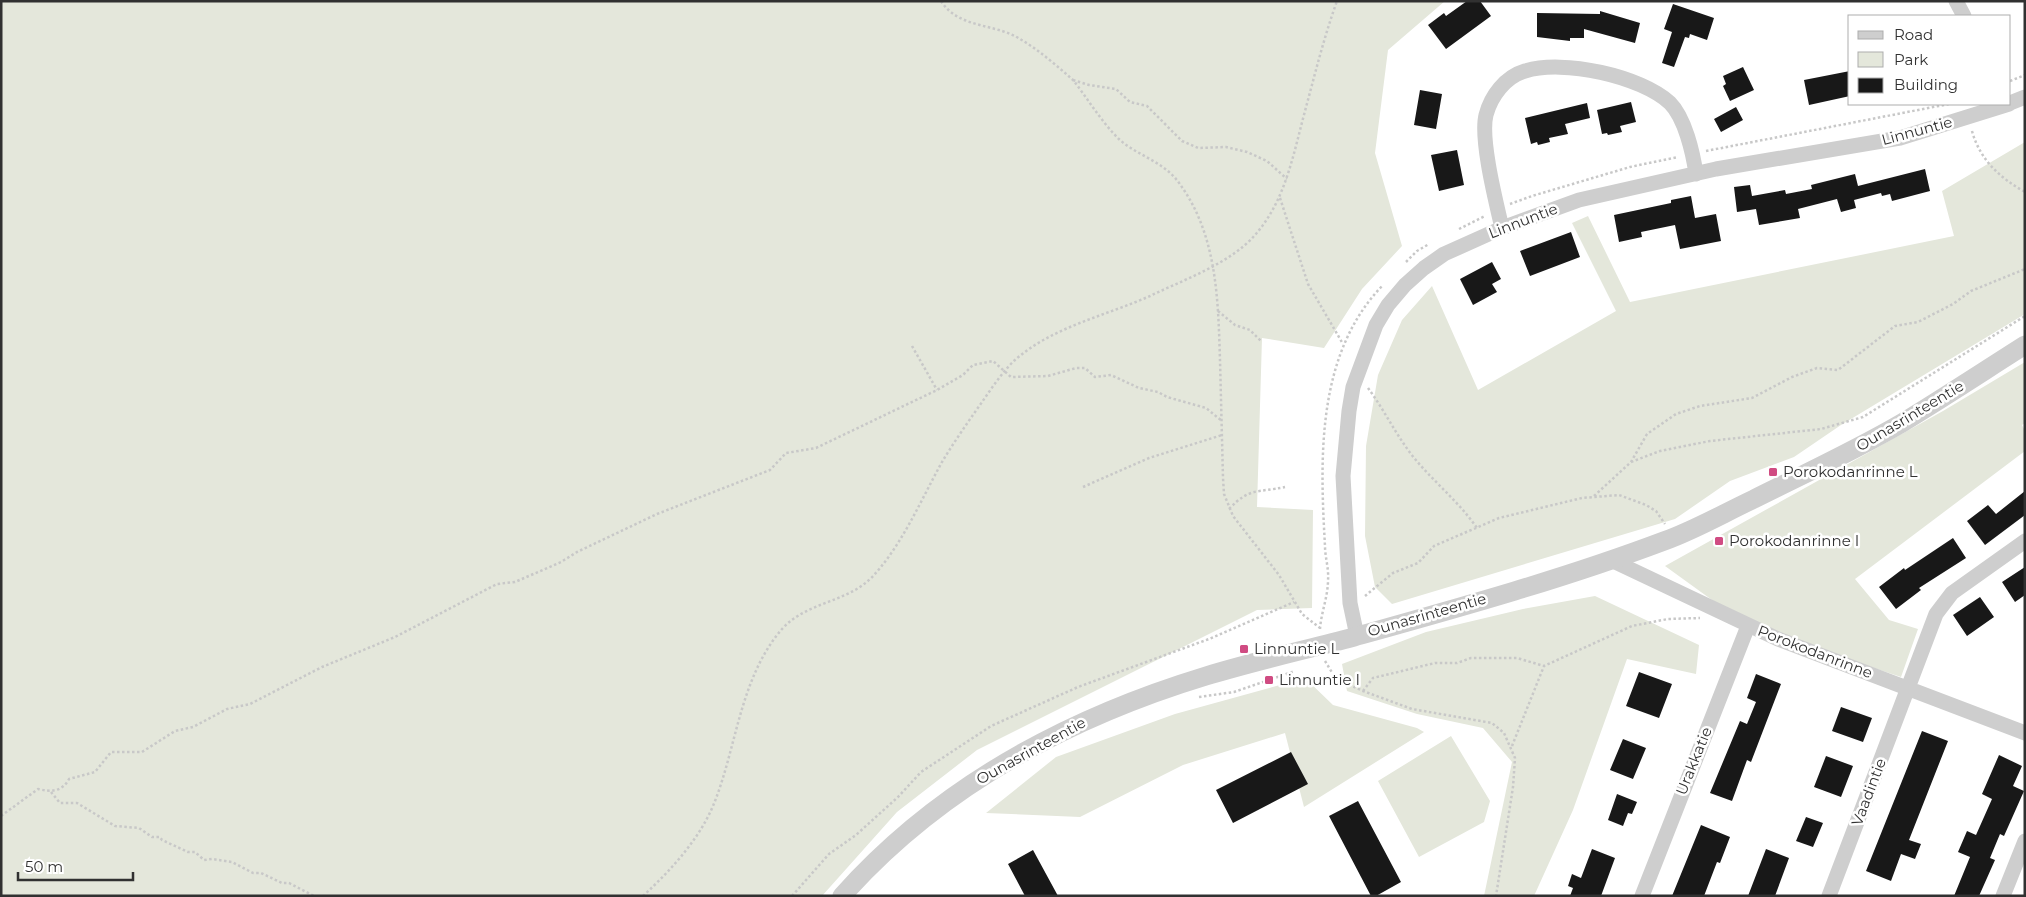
<svg xmlns="http://www.w3.org/2000/svg" width="2026" height="897" font-family="Montserrat,sans-serif">
<style>
.green{fill:#e4e7db}
.building{fill:#181818}
.lines{fill:none;stroke-linecap:round;stroke-linejoin:round}
.path{stroke:#c8c8c8;stroke-width:2.5;stroke-dasharray:2.5 2.5;stroke-linecap:butt}
.minor{stroke:#cecece;stroke-width:15}
.tertiary{stroke:#cecece;stroke-width:19}
.poi-dot{fill:#d04b82;stroke:#fff;stroke-width:2}
.labels{text-anchor:middle;stroke-width:5;stroke-linejoin:round;paint-order:stroke}
.street-label{font-size:15px;fill:#313131;stroke:#fff}
.poi-label{font-size:15px;fill:#313131;stroke:#fff;text-anchor:start}
</style>
<rect width="100%" height="100%" fill="#fff"/>
<path class="green" d="M1 1H1445L1388 50 1375 153 1402 246 1362 289 1324 348 1262 338 1257 507 1313 510 1312 608 1257 610 977 750 897 812 822 896H1Z
M2025 142V314L1841 425 1794 457 1730 481 1675 519 1392 604 1375 587 1365 536 1366 446 1378 375 1402 320 1432 286 1478 390 1616 311 1572 223 1588 216 1630 302 1954 236 1942 191Z
M2025 362V423L2022 425 2025 431V451L1855 579 1889 620 1918 629 1901 677 1748 626 1665 566 1943 411Z
M1595 596 1699 645 1696 674 1627 659 1573 810 1534 896H1484L1512 762 1483 728 1417 714 1347 691 1342 664 1426 632 1523 609Z
M1305 678 1333 705 1417 728 1424 732 1304 807 1285 733 1183 765 1080 817 986 813 1056 757 1175 714Z
M1451 736 1490 801 1484 822 1419 857 1378 781Z"/>
<path class="building" d="M1467 1H1480L1491 16 1446 49 1428 25 1444 13 1446 16Z
M1673 4 1714 18 1707 40 1690 34 1689 38 1685 37 1674 67 1662 63 1672 32 1664 29Z
M1600 11 1640 23 1635 43 1584 29V38H1570V41L1537 37V13L1600 14Z
M1743 67 1754 90 1730 101 1723 86 1726 84 1723 76Z
M1850 71V96L1809 105 1804 80Z
M1420 90 1442 94 1436 129 1414 125Z
M1631 102 1636 122 1620 126 1622 132 1608 135 1607 133 1602 134 1597 110Z
M1587 103 1590 118 1565 124 1568 134 1549 138 1550 142 1538 145 1537 142 1531 144 1525 118Z
M1736 107 1743 120 1721 132 1714 119Z
M1457 150 1464 185 1439 191 1431 155Z
M1925 169 1930 191 1892 201 1890 194 1882 196 1881 193 1854 200 1856 208 1841 212 1837 199 1798 209 1800 218 1759 225 1756 209 1737 212 1734 187 1750 185 1752 196 1785 190 1786 194 1812 189 1811 185 1855 174 1858 186Z
M1691 196 1695 218 1716 214 1721 241 1680 249 1675 225 1641 232 1642 237 1619 242 1614 215 1671 203V200Z
M1571 232 1580 257 1530 276 1520 251Z
M1492 262 1501 279 1492 284 1497 292 1473 305 1460 279Z
M2025 491V515L1985 545 1967 521 1988 505 1996 514Z
M1953 538 1966 558 1919 588 1921 590 1896 609 1879 587 1904 568 1905 570Z
M2025 567V595L2015 602 2002 582Z
M1980 597 1994 617 1967 636 1953 615Z
M1639 672 1672 684 1659 718 1626 706Z
M1756 674 1781 684 1751 762 1747 760 1732 801 1710 793 1740 721 1747 724 1756 702 1747 698Z
M1841 707 1872 718 1863 742 1832 731Z
M1922 731 1948 741 1909 840 1921 844 1915 859 1901 854 1891 881 1866 871Z
M1623 739 1646 748 1633 779 1610 770Z
M1291 752 1308 784 1233 823 1216 790Z
M1999 755 2022 766 2013 786 2024 791 2004 836 2000 834 1990 858 1995 860 1979 896H1954L1970 857 1958 852 1967 831 1976 835 1992 799 1982 794Z
M1826 756 1853 766 1841 797 1814 787Z
M1617 794 1637 802 1632 814 1628 813 1623 826 1608 820Z
M1358 801 1401 882 1376 896H1371L1329 816Z
M1806 817 1823 823 1813 847 1796 841Z
M1701 825 1730 837 1720 863 1717 862 1704 896H1672Z
M1592 849 1615 858 1601 896H1570L1573 888 1568 886 1572 874 1581 878Z
M1766 849 1789 858 1775 896H1748Z
M1033 850 1058 896H1025L1008 864Z"/>
<g class="lines">
<path class="path" d="M941 1C959 29 995 23 1020 39 1039 50 1057 66 1073 80 1088 99 1102 123 1120 140 1137 155 1161 161 1176 179 1217 231 1218 297 1220 360 1221 399 1222 439 1223 478L1224 494 1233 516 1279 575 1302 614 1320 628
M1073 80 1089 85 1116 89 1130 102 1147 106 1182 141 1198 148 1226 147 1247 152 1267 161 1287 179
M2010 81 2025 75
M1972 131C1980 160 2000 178 2025 192
M1706 151 1949 104
M1280 198 1308 284 1343 344
M1510 204 1532 196 1630 167 1678 157
M1459 229 1485 216
M1406 262 1417 251 1429 244
M1218 311 1235 325 1250 330 1262 342
M912 346 937 390
M1368 388C1385 411 1397 437 1415 459 1435 483 1459 502 1477 528
M1631 462 1660 451 1710 441 1821 429 1863 417 2025 316
M1083 487 1149 458 1222 435
M1594 496 1631 462 1647 434 1676 414 1700 406 1752 398 1792 377 1817 368 1838 370 1895 326 1918 322 1953 304 1971 291 2025 269
M1229 509C1250 487 1257 493 1285 487
M1365 596 1393 573 1418 563 1434 546 1499 518 1582 498 1619 495 1646 505 1656 511 1665 524
M1320 629C1321 613 1328 597 1328 580 1329 569 1325 557 1325 546 1320 458 1316 354 1383 285
M1325 661 1336 679 1363 691 1412 709 1492 723 1504 733 1515 758 1513 787 1496 896
M1363 691 1373 678 1435 663H1457L1471 658H1517L1544 666 1632 626 1668 619 1700 618
M1199 697 1234 692 1295 671
M1512 746 1544 666
M51 792 60 803H77L115 826 139 828 152 837H160L162 840 188 852H195L204 860 212 859 232 862 253 873H261L282 883H289L314 896
M1 816 38 789C51 792 62 792 69 779L95 772 111 752H142L175 731 193 727 227 709 250 704 322 667 395 637 497 584 515 582 561 562 577 552 657 514 770 470 786 453 816 448 937 390 963 375 973 365 993 361 1011 377 1048 376 1076 368H1085L1095 377 1111 375 1139 388 1158 392 1167 397 1206 408 1222 421
M643 896C670 871 698 841 713 806 737 748 739 679 782 629 807 601 849 603 874 575 903 543 921 500 942 462 954 442 968 422 982 402 992 388 1002 372 1015 360 1052 327 1105 316 1150 296 1181 281 1218 268 1245 245 1284 210 1292 159 1305 111 1315 74 1324 37 1337 1
M792 896 829 854 856 835 898 797 921 772 991 726 1078 687 1209 639 1294 602"/>
<path class="minor" d="M1956 1 1964 16
M2010 103 2025 97
M1502 228C1496 202 1480 139 1486 115 1491 96 1505 77 1525 71 1563 59 1641 76 1670 103 1685 118 1693 153 1696 174
M1611 560 1778 639 2025 733
M1357 636 1350 603 1343 476 1349 411 1353 387 1376 325 1388 305 1405 285 1424 268 1444 254 1502 228 1579 200 1716 169 1900 138 2009 104
M1642 896 1748 626
M1829 896 1936 614 1952 593 2025 541
M2003 896 2025 841"/>
<path class="tertiary" d="M842 896C939 787 1068 718 1206 676 1255 661 1305 650 1354 637 1458 608 1563 579 1664 541 1695 530 1724 513 1754 499 1804 474 1854 451 1902 423 1943 398 1984 371 2025 345"/>
</g>
<g class="poi-dot">
<rect x="1768" y="467" width="10" height="10" rx="2.5"/>
<rect x="1714" y="536" width="10" height="10" rx="2.5"/>
<rect x="1239" y="644" width="10" height="10" rx="2.5"/>
<rect x="1264" y="675" width="10" height="10" rx="2.5"/>
</g>
<g class="labels">
<g class="street-label">
<text transform="translate(1917 131) rotate(-15)" y="5">Linnuntie</text>
<text transform="translate(1523 221) rotate(-21)" y="5">Linnuntie</text>
<text transform="translate(1910 416) rotate(-31)" y="5">Ounasrinteentie</text>
<text transform="translate(1427 615) rotate(-16)" y="5">Ounasrinteentie</text>
<text transform="translate(1815 652) rotate(21)" y="5">Porokodanrinne</text>
<text transform="translate(1031 751) rotate(-29)" y="5">Ounasrinteentie</text>
<text transform="translate(1694 761) rotate(-68)" y="5">Urakkatie</text>
<text transform="translate(1869 792) rotate(-69)" y="5">Vaadintie</text>
</g>
<g class="poi-label">
<text x="1783" y="477">Porokodanrinne L</text>
<text x="1729" y="546">Porokodanrinne I</text>
<text x="1254" y="654">Linnuntie L</text>
<text x="1279" y="685">Linnuntie I</text>
</g>
</g>
<rect width="2026" height="897" fill="none" stroke="#313131" stroke-width="5"/>
<rect x="1848" y="15" width="162" height="90" fill="#ffffff" stroke="#adadad"/>
<rect x="1858" y="31" width="25" height="8" fill="#cecece" stroke="#adadad"/>
<text x="1894" y="40" font-size="15" fill="#313131">Road</text>
<rect x="1858" y="52" width="25" height="15" fill="#e4e7db" stroke="#adadad"/>
<text x="1894" y="65" font-size="15" fill="#313131">Park</text>
<rect x="1858" y="78" width="25" height="15" fill="#181818" stroke="#adadad"/>
<text x="1894" y="90" font-size="15" fill="#313131">Building</text>
<path d="M18 872v8h115v-8" fill="none" stroke="#313131" stroke-width="2.5"/>
<text x="25" y="872" font-size="15" fill="#313131" stroke="#ffffff" stroke-width="4" paint-order="stroke">50 m</text>
</svg>
